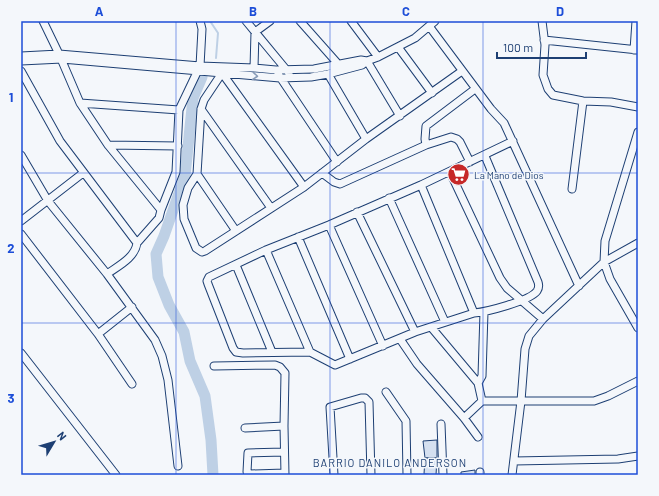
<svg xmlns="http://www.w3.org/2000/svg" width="659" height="496" font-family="Barlow,sans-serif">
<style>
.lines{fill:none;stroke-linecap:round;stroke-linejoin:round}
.stream{stroke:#bed0e5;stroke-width:2}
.river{stroke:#bed0e5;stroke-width:11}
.building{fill:#d5e0f0;stroke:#1d3f73}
.minor-casing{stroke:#1d3f73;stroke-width:9}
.minor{stroke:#f4f7fb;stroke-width:7}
.oneway{stroke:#889bb7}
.grid{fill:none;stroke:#1d4ed8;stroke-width:1;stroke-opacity:0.55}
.labels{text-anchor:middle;stroke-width:3;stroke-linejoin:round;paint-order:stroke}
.poi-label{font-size:10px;fill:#1d3f73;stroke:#f4f7fb;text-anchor:start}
.neighbourhood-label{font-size:11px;letter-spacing:1px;fill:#1d3f73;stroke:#f4f7fb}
.neatline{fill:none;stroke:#1d4ed8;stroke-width:1.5}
.grid-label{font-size:13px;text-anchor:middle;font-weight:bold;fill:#1d4ed8}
</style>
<rect width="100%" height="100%" fill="#f4f7fb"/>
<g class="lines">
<path class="stream" d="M210 21 218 33 216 58"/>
<path class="river" d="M202 77 193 98 185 176 164 236 156 254 158 277 169 305 184 332 190 361 205 396 211 440 213 475"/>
</g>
<path class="building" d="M437 440V458H425L423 441Z
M425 458H437L436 475 424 474Z
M475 470V475H461V472Z"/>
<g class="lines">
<defs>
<path id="minor" d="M43 21 59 54 80 103 108 145 161 210
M246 21 289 73
M300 21 339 65V68
M351 21 378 57
M542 21 545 45 543 75 548 89 553 95 583 101 611 102 638 107
M429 26 491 109 504 123 579 286
M255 32 270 21
M544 40 638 50
M398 47 432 93
M634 50 636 21
M21 56 59 54 200 66 254 68 276 70 314 69 361 60 367 61 400 116
M21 61 62 59 280 78 311 77 328 74 362 65 367 61 378 57 415 38 435 21
M222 67V73L204 100 201 109 197 174 188 188 183 205 184 219 196 248 202 252 205 251 304 187 366 139 462 71
M254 68 255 32
M21 71 60 141 137 243C135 258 118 266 107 274
M222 73 304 187
M278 74 337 162
M328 74 366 139
M80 103 179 110
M201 109 271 208
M638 132 605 241 604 262 610 279 638 328
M108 145 178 146
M426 145 425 139 426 126 475 89
M21 155 48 201 107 274 155 340 162 356 168 380 178 466
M485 156 538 282C539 285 539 288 537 291 530 301 486 312 474 313L415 332 335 365 310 352 243 353 236 352 233 348 208 284 207 281 209 277 266 250 329 225 421 185 513 141
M450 172 500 278 507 288 543 319
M322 173 334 182 340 184 426 145 451 137 457 139 460 142 470 162
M197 174 236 231
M421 185 474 313
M572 189 583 101
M389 198 445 322
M357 212 415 332
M21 221 83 173
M329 225 383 346
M21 234 98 334 132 384
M298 237 350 359
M137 243 159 218 161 210 176 172 179 110 200 66 202 29 200 21
M266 250 310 352
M236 265 272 352
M431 327 478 383 482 401
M98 334 132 307
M400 339 417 364 464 418 478 437
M21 353 116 475
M214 366 275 365 280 367 285 373 284 426 285 475
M478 383 482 376 484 312
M386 392 406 421 407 475
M464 418 482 401H594L608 396 638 381
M441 424 443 475
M245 428 284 426
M284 452 248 453 247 472 250 474 285 473
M514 461 618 459 638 456
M334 475 330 407 361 398H365L369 402 371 475
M480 475V472
M512 475 521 401 525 349 529 336 543 319 604 262 638 243"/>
</defs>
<use href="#minor" class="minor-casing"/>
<use href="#minor" class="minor"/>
</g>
<defs><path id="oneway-chevron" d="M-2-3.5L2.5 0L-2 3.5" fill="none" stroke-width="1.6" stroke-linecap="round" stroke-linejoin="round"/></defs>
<use class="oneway" href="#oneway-chevron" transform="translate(255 76) rotate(5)"/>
<path class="grid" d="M176 21V475M330 21V475M483 21V475M21 173H638M21 323H638"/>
<defs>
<symbol id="supermarket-disc" viewBox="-11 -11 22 22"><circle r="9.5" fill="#c62828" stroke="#f4f7fb"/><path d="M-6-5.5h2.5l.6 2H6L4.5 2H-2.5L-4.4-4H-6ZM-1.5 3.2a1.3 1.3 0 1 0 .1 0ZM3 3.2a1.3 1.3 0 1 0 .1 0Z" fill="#fff"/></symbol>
</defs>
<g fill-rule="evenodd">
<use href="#supermarket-disc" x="446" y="162" width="25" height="25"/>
</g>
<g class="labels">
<g class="poi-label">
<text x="474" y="179">La Mano de Dios</text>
</g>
<g class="neighbourhood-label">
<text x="390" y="467">BARRIO DANILO ANDERSON</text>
</g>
</g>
<rect width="659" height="496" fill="none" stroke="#f4f7fb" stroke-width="44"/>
<g transform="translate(54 442) rotate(52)" stroke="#f4f7fb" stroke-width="3" paint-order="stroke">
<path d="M0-3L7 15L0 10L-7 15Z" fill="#1d3f73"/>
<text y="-6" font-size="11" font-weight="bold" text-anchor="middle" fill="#1d3f73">N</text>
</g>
<path d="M497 52v6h89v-6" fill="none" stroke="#1d3f73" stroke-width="2"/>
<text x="503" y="52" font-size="12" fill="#1d3f73" stroke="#f4f7fb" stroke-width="3" paint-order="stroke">100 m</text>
<rect x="22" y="22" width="615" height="452" class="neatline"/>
<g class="grid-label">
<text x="99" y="16">A</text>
<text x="253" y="16">B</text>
<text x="406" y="16">C</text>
<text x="560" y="16">D</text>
<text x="11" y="102">1</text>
<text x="11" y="253">2</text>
<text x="11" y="403">3</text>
</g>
</svg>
